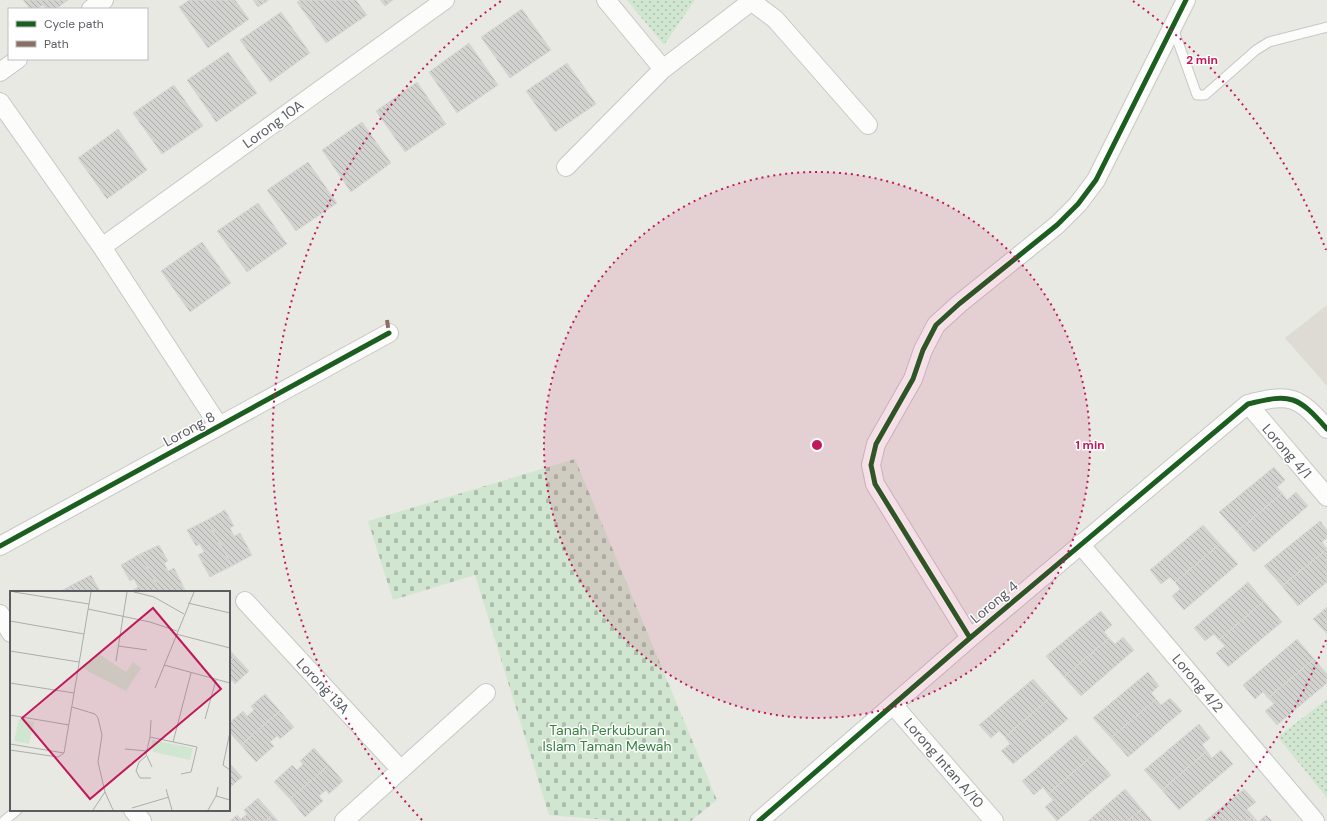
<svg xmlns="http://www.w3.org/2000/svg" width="1327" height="821" font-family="'DM Sans',sans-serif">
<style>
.education{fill:#dddbd3}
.cemetery{fill:url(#cemetery-stones)}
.park{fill:url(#park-dots)}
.building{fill:url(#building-back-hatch);stroke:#d8d7d3}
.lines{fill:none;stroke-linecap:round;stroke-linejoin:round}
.service-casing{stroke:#c6c7c6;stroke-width:11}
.minor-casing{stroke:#c6c7c6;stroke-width:20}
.service{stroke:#fcfcfb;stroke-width:9}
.minor{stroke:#fcfcfb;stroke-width:18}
.quiet{stroke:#8d6e63;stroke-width:4;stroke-dasharray:8 4;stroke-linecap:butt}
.cycleway-casing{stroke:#fff;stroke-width:8}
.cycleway{stroke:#1b5e20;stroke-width:5}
.ring{fill:none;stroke:#c2185b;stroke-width:2;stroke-dasharray:2 4}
.labels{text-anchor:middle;stroke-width:3;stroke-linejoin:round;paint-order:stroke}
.street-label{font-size:14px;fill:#595c61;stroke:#fff}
.park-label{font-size:14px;fill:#378240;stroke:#fff}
.inset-road{fill:none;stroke:#abadac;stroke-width:1}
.view{fill:#c2185b;fill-opacity:0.15;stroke:#c2185b;stroke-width:2}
.inset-edge{fill:none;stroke:#595c61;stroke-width:2}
.centre{fill:#c2185b;stroke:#fff;stroke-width:2}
.ring-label{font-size:12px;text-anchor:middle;font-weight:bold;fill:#c2185b;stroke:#fff;stroke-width:3;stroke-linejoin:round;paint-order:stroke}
</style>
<defs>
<pattern id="cemetery-stones" width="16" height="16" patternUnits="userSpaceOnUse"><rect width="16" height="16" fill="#d1e6d0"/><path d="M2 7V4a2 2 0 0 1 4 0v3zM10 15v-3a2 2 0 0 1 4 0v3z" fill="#adbeac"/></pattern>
<pattern id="park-dots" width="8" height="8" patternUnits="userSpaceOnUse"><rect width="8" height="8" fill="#d1e6d0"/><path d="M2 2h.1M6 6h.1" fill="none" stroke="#adbeac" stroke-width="1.8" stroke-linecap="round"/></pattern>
<pattern id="building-back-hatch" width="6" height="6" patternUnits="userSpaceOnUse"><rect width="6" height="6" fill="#d2d2cf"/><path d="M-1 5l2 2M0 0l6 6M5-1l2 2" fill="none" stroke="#adaeab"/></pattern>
</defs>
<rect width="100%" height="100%" fill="#e9e9e4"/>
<path class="education" d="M1327 305V386L1285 338Z"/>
<path class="cemetery" d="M575 459 717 800 691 821H618L549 815 475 575 393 600 368 521Z"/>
<path class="park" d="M627 0H695L664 45Z
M1327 699V798L1278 737Z"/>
<path class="building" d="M23 0H68L56 9H46L43 5 37 9H30Z
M189 0H235L249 19 208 48 179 7Z
M253 0H269L258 7Z
M300 0H356L367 15 326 43 297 2Z
M380 0H393L385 6Z
M522 9 551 50 510 78 481 37Z
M281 12 310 53 270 82 240 40Z
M469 43 498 85 457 113 429 72Z
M228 52 257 93 216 122 187 80Z
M567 63 596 104 555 132 526 91Z
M417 82 446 124 405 152 376 111Z
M174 85 203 126 162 154 133 113Z
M362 122 391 163 351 192 322 150Z
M118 129 147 170 107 199 78 158Z
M308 162 337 203 296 231 267 190Z
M258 203 287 244 247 272 217 231Z
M202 242 231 283 190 312 161 271Z
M1274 467 1285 480 1277 487 1282 493 1237 532 1219 512Z
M1296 492 1308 506 1254 552 1237 532 1282 493 1287 500Z
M225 510 234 526 230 528 234 536 240 533 252 555 232 566 207 520Z
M207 520 232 566 210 577 198 555 204 552 200 544 196 546 187 530Z
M1320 521 1327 530V538L1322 542 1327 549 1282 586 1264 566Z
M1203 525 1220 544 1175 582 1170 577 1161 584 1150 570Z
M1220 544 1238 564 1184 610 1172 596 1180 589 1175 582Z
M159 545 168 561 164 563 168 571 174 568 185 590 181 592H161L140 554Z
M1327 549V582L1298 606 1282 586Z
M140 554 161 592H134L133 590 138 587 134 579 130 581 121 565Z
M91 575 100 591 76 592 72 585Z
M1248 582 1264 601 1219 640 1214 634 1205 641 1194 628Z
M72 585 76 592H59Z
M1264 601 1282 622 1228 667 1216 653 1225 646 1219 640Z
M1327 607V634L1313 619Z
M1101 611 1112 625 1104 632 1109 638 1064 677 1046 656Z
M1123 637 1134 650 1081 696 1064 677 1109 638 1115 644Z
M1297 639 1314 659 1268 698 1263 692 1255 699 1243 685Z
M229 649 235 656 229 661Z
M235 656 249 671 235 684 232 680 229 684V661Z
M1314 659 1327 674V683L1277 725 1265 711 1274 704 1268 698Z
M1148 672 1159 686 1151 693 1156 699 1111 738 1093 718Z
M1033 679 1050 698 1005 737 999 731 991 738 979 725Z
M265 694 280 711 241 745 229 732V723L243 711 247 716 254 710 251 706Z
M1050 698 1068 719 1013 764 1001 751 1010 744 1005 737Z
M1170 698 1182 711 1128 757 1111 738 1156 699 1161 705Z
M280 711 294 727 280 739 277 736 270 742 274 746 256 762 241 745Z
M1199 724 1210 738 1202 745 1207 751 1162 790 1144 770Z
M1076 735 1093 755 1048 794 1043 787 1034 795 1022 781Z
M314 748 329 765 290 799 274 782 292 765 297 770 303 764 300 761Z
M1221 750 1233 764 1179 810 1162 790 1207 751 1212 758Z
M1093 755 1111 775 1057 821 1045 807 1053 800 1048 794Z
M229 763 242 777 229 788Z
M329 765 343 781 329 794 326 790 319 796 323 801 305 817 290 799Z
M1125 789 1142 809 1128 821H1088Z
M1244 789 1256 802 1247 809 1253 816 1247 821H1205Z
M258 798 273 815 266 821H230L237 815 241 819 247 814 244 810Z
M1142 809 1152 821H1128Z
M273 815 278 821H266Z
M1266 815 1272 821H1259Z
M1253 816 1257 821H1247Z"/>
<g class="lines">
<defs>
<path id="service" d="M1173 28 1197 95H1205L1256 50 1269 42 1327 27
M4 821 17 810"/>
<path id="minor" d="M751 1 775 19 868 125
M91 9 104 0
M663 69 753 0
M0 72 18 59
M0 102 102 247 219 426
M566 167 663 69 606 0
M102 247 445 0
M1248 404 1327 497
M1080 544 1315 821
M0 546 389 333
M245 601 401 770
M0 614 11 633
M970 638 875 484 871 465 876 444 913 379 923 350 936 325 959 304 1057 225 1078 204 1096 180 1186 0
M894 706 994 821
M133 810 142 821
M344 821 486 693
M759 821 970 638 1248 404C1291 393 1298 396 1327 429"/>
</defs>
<use href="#service" class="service-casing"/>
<use href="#minor" class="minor-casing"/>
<use href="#service" class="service"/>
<use href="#minor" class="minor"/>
<path class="quiet" d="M387 320 389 333"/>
<defs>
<path id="cycleway" d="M0 546 389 333
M970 638 875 484 871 465 876 444 913 379 923 350 936 325 959 304 1057 225 1078 204 1096 180 1186 0
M759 821 970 638 1248 404C1291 393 1298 396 1327 429"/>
</defs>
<use href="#cycleway" class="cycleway-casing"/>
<use href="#cycleway" class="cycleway"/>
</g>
<circle cx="817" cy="445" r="273" fill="#c2185b" fill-opacity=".12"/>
<g class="ring">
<circle cx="817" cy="445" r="273"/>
<path d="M1326 640A545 545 0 0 1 1212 820M422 820A545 545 0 0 1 501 1M1133 1A545 545 0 0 1 1326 250"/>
</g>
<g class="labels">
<g class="street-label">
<text transform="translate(273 124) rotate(-36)" y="5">Lorong 10A</text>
<text transform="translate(189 429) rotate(-29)" y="5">Lorong 8</text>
<text transform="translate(1287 451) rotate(49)" y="5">Lorong 4/1</text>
<text transform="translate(994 602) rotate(-40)" y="5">Lorong 4</text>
<text transform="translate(1198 683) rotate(50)" y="5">Lorong 4/2</text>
<text transform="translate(323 686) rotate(47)" y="5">Lorong 13A</text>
<text transform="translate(944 763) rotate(49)" y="5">Lorong Intan A/10</text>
</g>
<g class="park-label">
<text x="607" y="735">Tanah Perkuburan<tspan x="607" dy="16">Islam Taman Mewah</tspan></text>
</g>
</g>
<g transform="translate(10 591)">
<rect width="220" height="220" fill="#e9e9e4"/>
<path d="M89 63 116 81 123 71 131 77 116 100 74 78 75 73Z" fill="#d1e6d0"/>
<path d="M9 128 24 131 19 153 4 150ZM142 149 183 157 180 169 143 161Z" fill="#d1e6d0"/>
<path class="inset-road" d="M4 1 79 13M124 1 144 6 174 23M178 12 220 22M78 18 140 31 167 40M0 30 74 43M166 43 220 57M108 55 137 59M0 60 69 71M106 70 117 1M154 74 220 92M0 92 64 102M145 97 184 1M62 116 85 123 88 127 92 144 88 171 95 201 103 219M0 124 59 134M195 128 206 89M141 129 140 146 187 156 181 181 171 183M220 141 213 174 220 179M140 146 136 163 142 176M163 151 181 82M0 153 54 162M115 158 137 160M0 159 48 166 54 162M54 162 81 1M136 165 129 171 126 180 130 187H141M156 198 162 219M206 205 220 209M122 217 159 206M83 219 95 201M198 219 206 205 208 196"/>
<path class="view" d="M143 17 211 98 80 208 12 127Z"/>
<rect width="220" height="220" class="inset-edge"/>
</g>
<circle cx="817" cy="445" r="6" class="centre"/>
<g class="ring-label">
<text x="1202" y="64">2 min</text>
<text x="1090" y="449">1 min</text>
</g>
<rect x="8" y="8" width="140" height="52" fill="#ffffff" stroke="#bdbec0"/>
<rect x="16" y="21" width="20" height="6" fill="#1b5e20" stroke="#bdbec0"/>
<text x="44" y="28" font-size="12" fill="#595c61">Cycle path</text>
<rect x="16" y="41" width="20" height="6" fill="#8d6e63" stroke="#bdbec0"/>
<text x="44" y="48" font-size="12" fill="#595c61">Path</text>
</svg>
